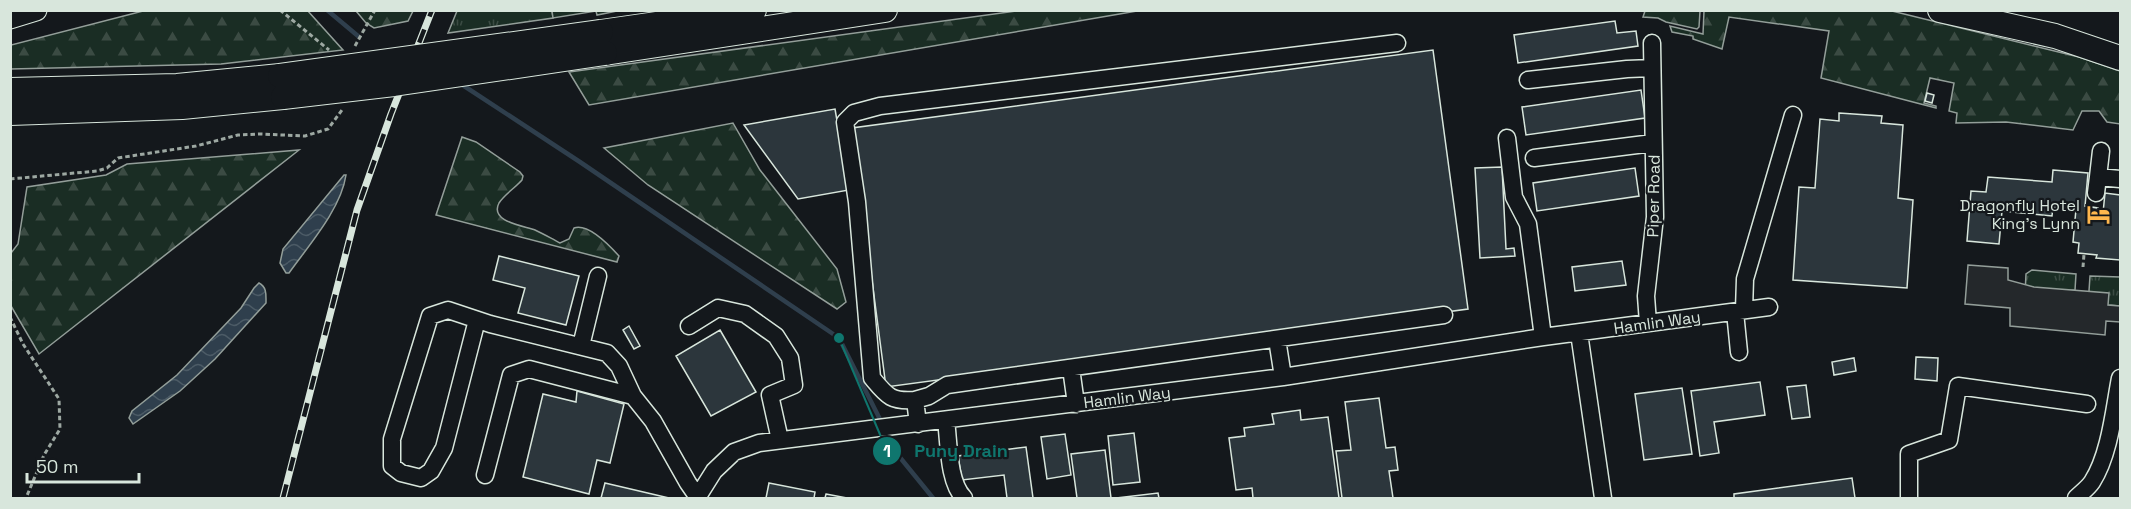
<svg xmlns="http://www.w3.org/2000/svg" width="2131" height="509" font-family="'Space Grotesk',sans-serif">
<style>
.grass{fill:url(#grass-tufts);stroke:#939e99;stroke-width:1.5}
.forest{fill:url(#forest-firs);stroke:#939e99;stroke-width:1.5}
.parking{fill:#24282b;stroke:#939e99;stroke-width:1.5}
.water{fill:url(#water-waves);stroke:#939e99;stroke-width:1.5}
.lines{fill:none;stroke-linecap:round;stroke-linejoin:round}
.stream{stroke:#2f3f4d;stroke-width:4.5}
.building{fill:#2c363c;stroke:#d8e6dc;stroke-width:1.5}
.minor-casing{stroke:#d8e6dc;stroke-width:19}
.major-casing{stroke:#d8e6dc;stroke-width:23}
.highway-casing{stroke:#d8e6dc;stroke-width:26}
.path{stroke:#9da8a2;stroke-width:3;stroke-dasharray:4.5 3;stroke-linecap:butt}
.minor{stroke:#14181c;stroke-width:16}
.major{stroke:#14181c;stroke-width:21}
.highway{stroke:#14181c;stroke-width:24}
.rail-casing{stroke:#d8e6dc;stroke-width:7}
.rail{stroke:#14181c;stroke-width:4.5;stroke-dasharray:14;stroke-linecap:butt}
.highway-bridge-casing{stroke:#d8e6dc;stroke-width:26;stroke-linecap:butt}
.highway-bridge{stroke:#14181c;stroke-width:24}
.labels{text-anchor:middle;stroke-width:4.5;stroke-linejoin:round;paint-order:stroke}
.street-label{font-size:16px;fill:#d8e6dc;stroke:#14181c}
.poi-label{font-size:16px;fill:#d8e6dc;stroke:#14181c;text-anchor:end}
.leader{fill:none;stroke:#0f766e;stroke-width:2}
.callout-dot{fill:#0f766e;stroke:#14181c;stroke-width:2}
.mark-label{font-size:18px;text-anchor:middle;font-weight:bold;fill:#fff}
.callout-label{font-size:18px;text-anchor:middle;font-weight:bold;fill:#0f766e;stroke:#14181c;stroke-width:4.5;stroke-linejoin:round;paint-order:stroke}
</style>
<defs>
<pattern id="grass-tufts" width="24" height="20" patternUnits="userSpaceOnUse" patternTransform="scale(1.5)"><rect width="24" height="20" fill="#1a2d24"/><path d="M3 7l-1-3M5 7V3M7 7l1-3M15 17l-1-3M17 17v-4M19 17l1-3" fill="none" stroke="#3b4b43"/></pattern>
<pattern id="forest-firs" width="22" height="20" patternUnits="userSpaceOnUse" patternTransform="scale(1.5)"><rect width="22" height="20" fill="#1a2d24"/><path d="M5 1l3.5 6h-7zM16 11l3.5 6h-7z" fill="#3b4b43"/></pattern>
<pattern id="water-waves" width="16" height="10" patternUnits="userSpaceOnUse" patternTransform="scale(1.5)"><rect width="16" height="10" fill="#2f3f4d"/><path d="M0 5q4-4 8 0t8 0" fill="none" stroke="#4c5b66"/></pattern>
</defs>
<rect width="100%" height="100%" fill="#14181c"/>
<path class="grass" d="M457 11H552L553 18 448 33Z
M2032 270 2076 274 2075 290 2025 295 2026 274Z
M2090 276 2120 277V306L2108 305 2089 291Z"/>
<path class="forest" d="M307 10 343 50 221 64 11 69V45L143 11Z
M1023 10 1137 11 589 105 569 72Z
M356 11H413L408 21 374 28 366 23Z
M552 11V10L617 11 597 15 596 11 553 18Z
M1645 11H1700L1699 27 1697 29 1666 22 1658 18 1643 17Z
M1704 11H1892L2079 57 2120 71V124L2107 122 2099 111H2082L2073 130 2006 122 1956 123 1957 113 1949 111 1954 83 1930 78 1924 103 1936 106V108L1821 78 1829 31 1729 17 1722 49 1693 39V36L1672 32 1670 26 1703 34Z
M733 123 760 170 837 269 846 302 837 309 648 185 604 148Z
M462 137 476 142 520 172 523 176 522 180C516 187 504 195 499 203 489 222 525 226 535 230 544 234 552 239 560 243L569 239 574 228C588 223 610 246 619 256L617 262 436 215Z
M299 150 39 354 11 306V253L18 244 27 187 106 175 127 164Z"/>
<path class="parking" d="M1968 265 2008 268V280L2034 287 2109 293 2108 305 2120 306V322L2106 321 2105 335 2010 326V308L1965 304Z"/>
<path class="water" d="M344 175H346C341 209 309 245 289 273H286L280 263 283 249Z
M259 283C267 287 266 295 266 303L215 359 180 391 133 424 129 418 132 411 177 375 241 308 254 288Z"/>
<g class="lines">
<path class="stream" d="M327 10 358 36
M461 84 580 162 839 338 898 455 933 498"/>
</g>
<path class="building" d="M1615 21 1617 33 1636 31 1638 46 1518 63 1514 35Z
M1433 50 1468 309 886 387 852 128Z
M1641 90 1645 118 1526 135 1522 107Z
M1927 93 1934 95 1932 103 1925 101Z
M835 109 849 190 798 199 744 125Z
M1839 113 1882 116 1881 123 1903 125 1898 198 1913 200 1907 288 1793 280 1799 187 1815 188 1820 119 1839 121Z
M1502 167 1506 249 1514 248 1515 256 1480 258 1475 168Z
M1635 168 1639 196 1537 211 1533 183Z
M2053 170 2088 173 2085 206 2098 208V212L2103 213 2105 193 2120 195V260L2096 258 2097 255 2078 253 2079 243 2073 242 2076 209 2053 207 2052 216 2002 211 1999 244 1967 241 1971 191 1986 192 1988 177 2052 182Z
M499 256 579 276 566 325 518 313 525 288 493 280Z
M1622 261 1626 285 1575 291 1572 267Z
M629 326 640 346 634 349 623 330Z
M720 330 756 392 711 416 676 356Z
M1916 357 1938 358 1937 381 1915 379Z
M1854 358 1856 371 1834 375 1832 362Z
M1760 382 1765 415 1714 422 1719 453 1700 456 1691 391Z
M1806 385 1810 417 1792 419 1787 387Z
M1682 388 1692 454 1644 460 1635 394Z
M577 391 624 404 610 463 597 460 589 494 523 477 543 394 576 402Z
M1379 398 1386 448 1395 447 1398 470 1389 471 1393 498H1342L1336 451 1351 450 1345 402Z
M1300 410 1301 420 1328 417 1339 498H1253L1252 488 1236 490 1229 438 1245 436 1244 428 1274 424 1272 414Z
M1134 433 1140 482 1113 485 1108 436Z
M1065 434 1071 475 1047 479 1041 437Z
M1026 447 1033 498H1007L1004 475 962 480 958 456Z
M1105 450 1111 498H1077L1071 454Z
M1852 478 1855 498H1734V494Z
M605 483 669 498H601Z
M769 483 815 492 814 498H766Z
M1158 493 1159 498H1116Z
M826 494 847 498H825Z"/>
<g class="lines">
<defs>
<path id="minor" d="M1528 80 1627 69 1652 68
M1507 138 1514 197 1528 224 1543 337
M1534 158 1653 143
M2098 177 2101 151
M2096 193 2098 177 2120 179
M1744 310 1745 279 1793 115
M1735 312 1739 352
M477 320 444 448 431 471 421 478 401 473 392 466V439L430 316 448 310 490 324 607 353 619 366 633 396 653 421 688 483 697 496
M1648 323 1646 296 1655 217 1652 43
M689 326 718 308 745 314 776 336 790 358 794 385 770 395 780 440
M1579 333 1603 498
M1277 339 1283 377
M581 346 598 276
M1071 368 1076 404
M915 400 929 396 947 385 1444 315
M946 420C949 443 948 482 964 498
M918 424 915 400C891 402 887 396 872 378L857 202 845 122 854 113 880 106 1397 43
M485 475 511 375 529 369 633 396
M697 498 714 471 734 452 759 443 1283 377 1543 337 1769 307
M1909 498V454L1949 440 1958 386 2087 404
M2076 498C2081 493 2088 488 2092 482 2110 454 2114 409 2120 378"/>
<path id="major" d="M10 18 36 10"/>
<path id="highway" d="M1940 10 2055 36 2120 58
M601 32 754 10
M605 53 885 10
M10 90 177 86 280 76
M10 113 182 107 283 97"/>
</defs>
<use href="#minor" class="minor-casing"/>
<use href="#major" class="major-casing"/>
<use href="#highway" class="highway-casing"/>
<path class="path" d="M280 10 329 50
M355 46 375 10
M10 179 97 171 107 168 118 158 196 146 238 135 260 134 305 136 328 129 342 110
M2083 267 2084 254
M10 317 23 344 59 399 60 429 44 455 26 498"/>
<use href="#minor" class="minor"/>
<use href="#major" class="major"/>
<use href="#highway" class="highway"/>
<defs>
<path id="rail" d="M283 498 357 210 391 114 432 10"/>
</defs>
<use href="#rail" class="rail-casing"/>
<use href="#rail" class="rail"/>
<defs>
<path id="highway-bridge" d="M280 76 601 32
M283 97 394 84 605 53"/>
</defs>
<use href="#highway-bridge" class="highway-bridge-casing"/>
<use href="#highway-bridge" class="highway-bridge"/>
</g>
<defs>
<symbol id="hotel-bare" viewBox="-9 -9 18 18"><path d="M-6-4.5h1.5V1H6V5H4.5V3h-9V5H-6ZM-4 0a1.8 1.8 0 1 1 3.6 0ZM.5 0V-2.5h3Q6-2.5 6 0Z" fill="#ffb74d" stroke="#14181c" stroke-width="2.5" paint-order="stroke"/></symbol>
</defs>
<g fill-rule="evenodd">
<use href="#hotel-bare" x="2082" y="198" width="33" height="33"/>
</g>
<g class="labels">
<g class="street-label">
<text transform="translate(1653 196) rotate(-89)" y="6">Piper Road</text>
<text transform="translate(1657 322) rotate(-8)" y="6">Hamlin Way</text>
<text transform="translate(1127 397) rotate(-7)" y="6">Hamlin Way</text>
</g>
<g class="poi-label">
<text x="2080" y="211">Dragonfly Hotel<tspan x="2080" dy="18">King's Lynn</tspan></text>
</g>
</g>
<path class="leader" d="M839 338L887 451"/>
<g class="callout-dot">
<circle cx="839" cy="338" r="6"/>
<circle cx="887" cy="451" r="15"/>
</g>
<g class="mark-label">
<text x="887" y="457">1</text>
</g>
<g class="callout-label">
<text x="961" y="457">Puny Drain</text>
</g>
<rect width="2131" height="509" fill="none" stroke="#d8e6dc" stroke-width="24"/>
<path d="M27 473v9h112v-9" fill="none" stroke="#d8e6dc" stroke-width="3"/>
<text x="36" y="473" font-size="18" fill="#d8e6dc" stroke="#14181c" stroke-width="4.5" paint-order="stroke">50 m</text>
</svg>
